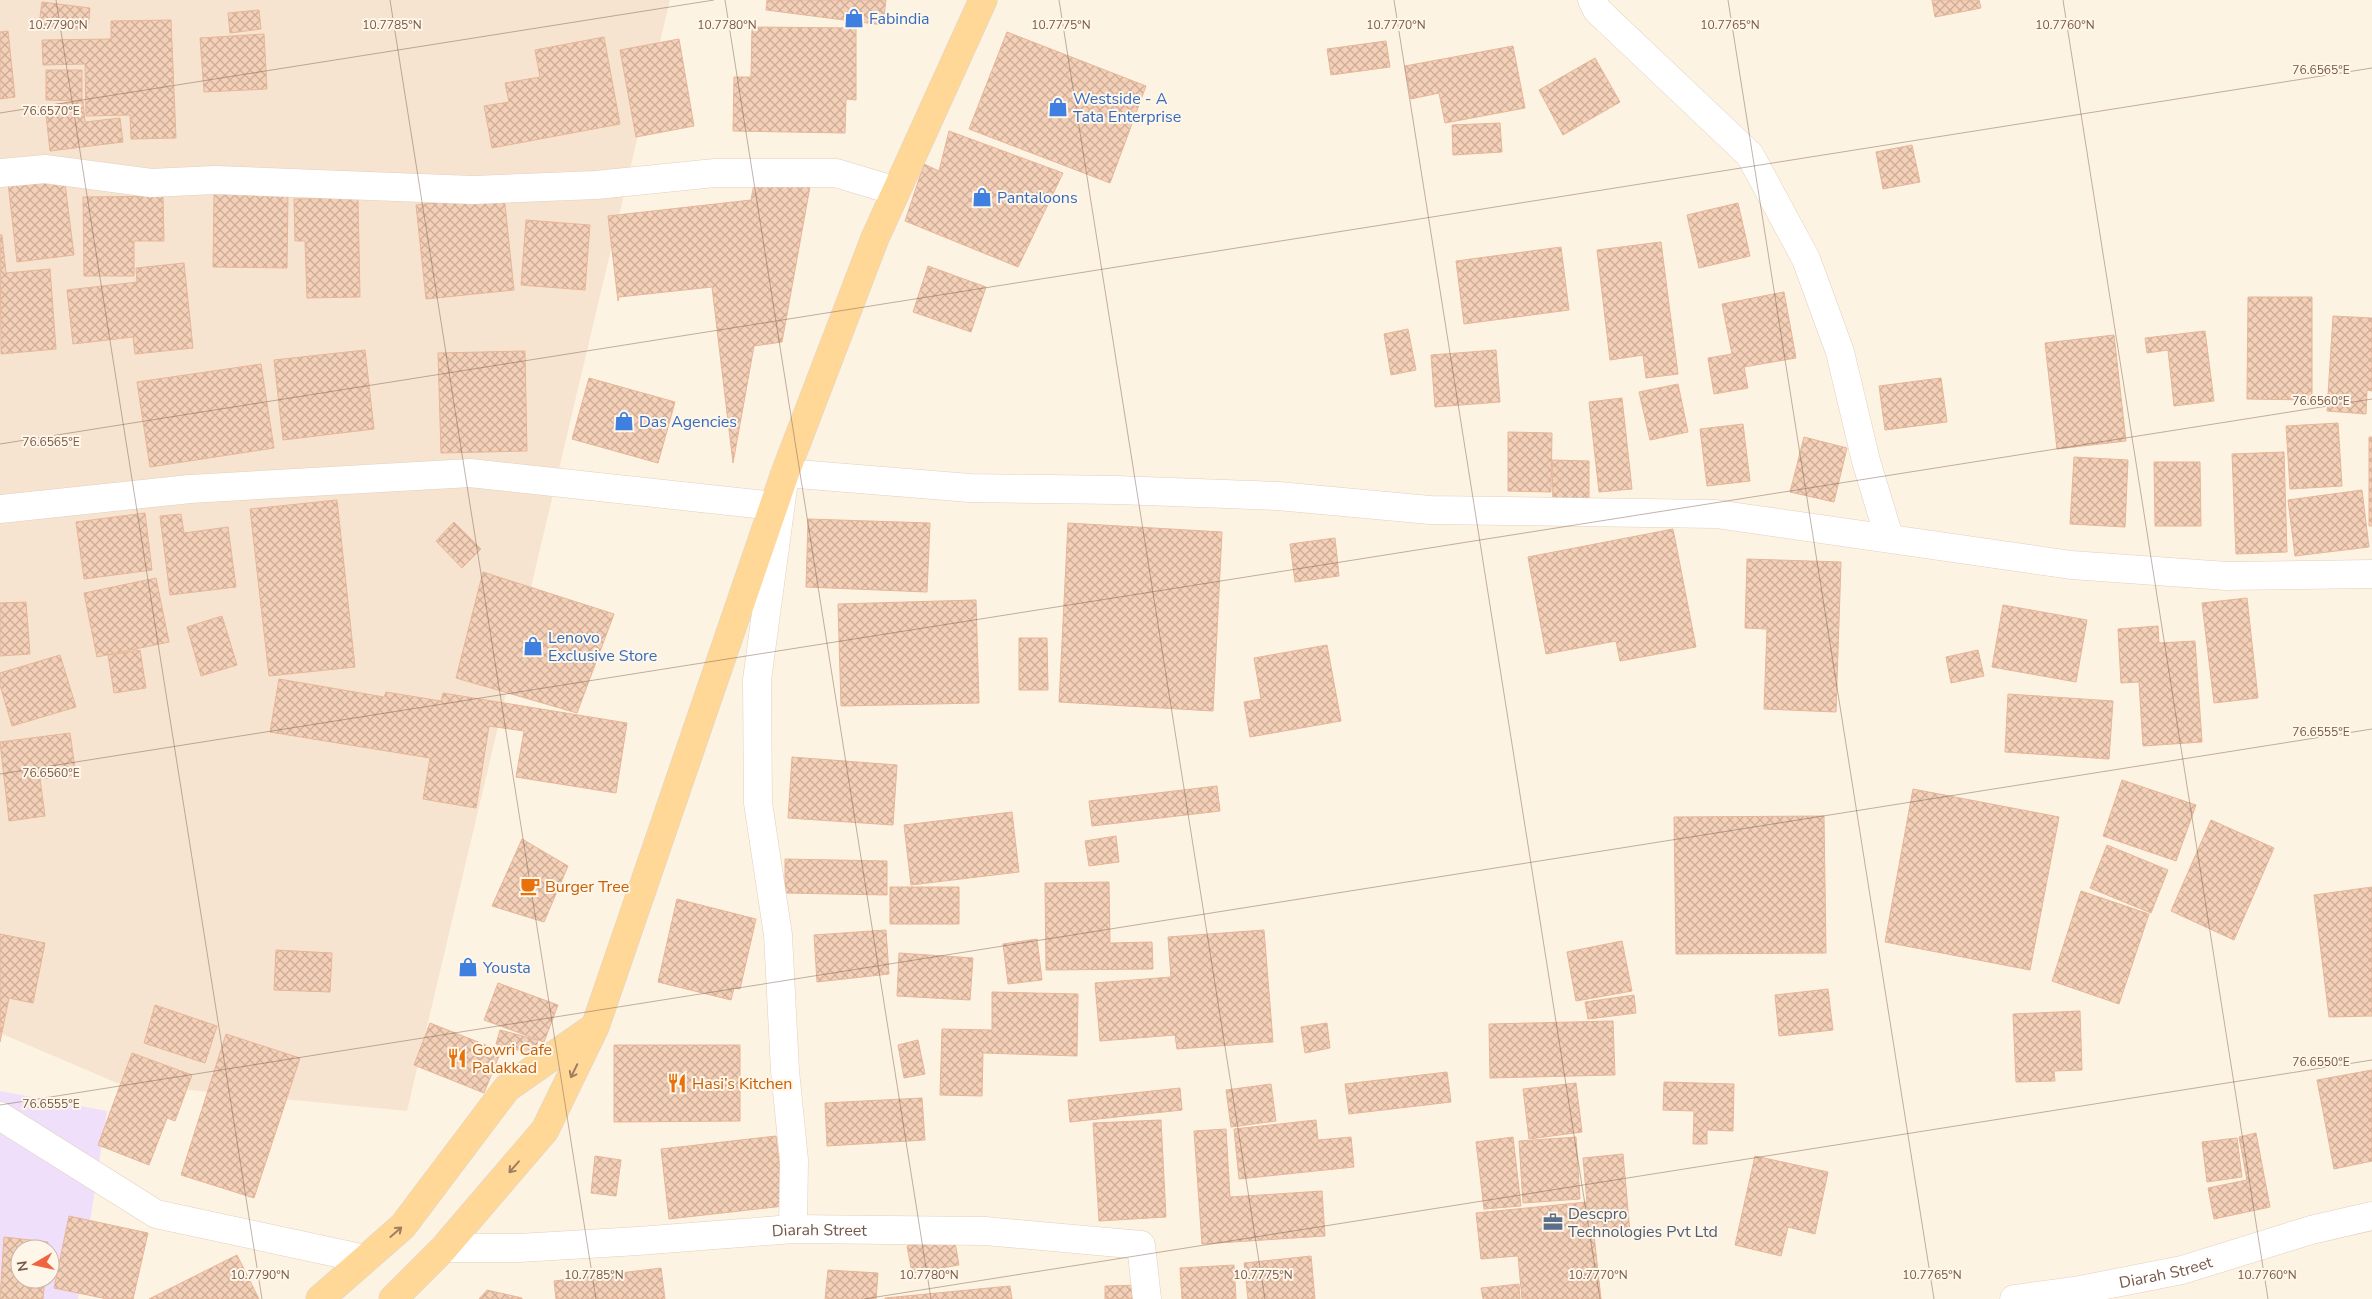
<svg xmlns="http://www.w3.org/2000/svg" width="2372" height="1299" font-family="'Nunito Sans',sans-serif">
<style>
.residential{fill:#f6e4d0}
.education{fill:#f0dffa;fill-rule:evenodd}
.building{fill:url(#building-cross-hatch);stroke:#e8b698}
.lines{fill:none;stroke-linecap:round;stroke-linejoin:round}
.street-casing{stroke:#e2cfbd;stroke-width:29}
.primary-casing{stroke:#dcd4cf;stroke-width:29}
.street{stroke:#fff;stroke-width:28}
.primary{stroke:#ffd898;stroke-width:28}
.oneway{stroke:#a07e5f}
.ticks{fill:none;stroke:#775847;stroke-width:1;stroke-opacity:0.45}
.labels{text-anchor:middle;stroke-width:4;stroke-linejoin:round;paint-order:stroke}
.shop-label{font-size:16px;fill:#366cbe;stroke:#fff6ea;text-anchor:start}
.food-label{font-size:16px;fill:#c56008;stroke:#fff6ea;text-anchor:start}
.service-label{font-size:16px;fill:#4e5e75;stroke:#fff6ea;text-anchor:start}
.street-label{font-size:16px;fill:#775847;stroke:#fff6ea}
.ticks-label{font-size:12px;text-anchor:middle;fill:#775847;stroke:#fff6ea;stroke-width:4;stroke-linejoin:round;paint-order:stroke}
</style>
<defs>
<pattern id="building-cross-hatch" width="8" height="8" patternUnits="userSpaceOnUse" patternTransform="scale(1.25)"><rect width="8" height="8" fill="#f4d0b8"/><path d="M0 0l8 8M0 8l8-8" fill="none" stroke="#caac97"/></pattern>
</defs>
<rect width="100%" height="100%" fill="#fdf3e2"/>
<path class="residential" d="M0 0H670L407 1111 117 1083 0 1033Z"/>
<path class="education" d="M0 1091 107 1111 78 1299H0ZM20 1249H50V1279H20Z"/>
<path class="building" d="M767 0H886L883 25 766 10Z
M1932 0H1979L1981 8 1935 17Z
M42 2 90 8 88 30 39 25Z
M259 10 261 29 230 33 228 13Z
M171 20 176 138 131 139 130 115 86 116 85 64 43 65 42 40 111 39V21Z
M752 27 856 28V100L846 99 845 133 733 131 734 77H751Z
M8 31 15 97 0 99V32Z
M1007 32 1146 86 1110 183 969 129Z
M264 34 267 89 204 92 200 38Z
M604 37 620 124 492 148 484 106 509 102 505 83 540 77 535 50Z
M679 39 694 126 636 137 620 50Z
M1386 41 1390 67 1331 75 1327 49Z
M1513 46 1525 108 1445 123 1439 93 1411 99 1405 66Z
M1595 58 1620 102 1563 135 1539 90Z
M46 70H82V101L46 100Z
M83 101 85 122 120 118 123 142 50 151 45 106Z
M1500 123 1502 152 1453 155 1452 125Z
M949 131 1063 173 1018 267 905 221 924 164 939 171Z
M1912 145 1920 182 1883 189 1876 152Z
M64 176 74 255 17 262 8 183Z
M755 179 811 181 782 342 754 346 733 463 712 287 619 297 618 301 608 216 751 200Z
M214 192 288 193 287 268 213 267Z
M504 195 514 290 426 299 416 205Z
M163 196 164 241H134V276H84L83 197Z
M358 198 360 297 307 298 305 241H295L294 199Z
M1738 203 1750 256 1699 268 1687 215Z
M526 220 590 225 585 290 521 285Z
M0 235H2L6 273 50 269 56 349 1 354Z
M1661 242 1678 374 1646 378 1643 355 1610 360 1597 250Z
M1561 247 1569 310 1464 324 1456 261Z
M184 263 193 348 135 354 133 337 73 344 67 290 137 282 136 268Z
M928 266 986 287 971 332 913 312Z
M1784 292 1796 358 1744 367 1748 388 1714 394 1708 358 1732 354 1722 304Z
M2248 297H2312V400L2247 399Z
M2333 316 2372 318V391L2367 390 2366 414 2327 411Z
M1408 329 1416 370 1391 375 1384 334Z
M2205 331 2214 401 2174 406 2168 350 2147 353 2145 338Z
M2114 335 2126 441 2057 449 2045 343Z
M365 350 374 429 283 440 274 360Z
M1496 350 1500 402 1435 407 1431 355Z
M525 351 527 451 441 453 438 353Z
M261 364 274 448 150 467 137 382Z
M589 378 675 402 658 463 572 439Z
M1941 378 1947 422 1885 430 1879 386Z
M1678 384 1688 432 1650 440 1639 392Z
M1622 398 1632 489 1599 492 1589 402Z
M2338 423 2342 486 2290 489 2286 426Z
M1743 424 1750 481 1707 486 1700 429Z
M1508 432 1552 433 1551 492 1508 491Z
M1804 437 1847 448 1834 502 1790 492Z
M2369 437H2372V526H2369Z
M2284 452 2287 552 2236 554 2232 454Z
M2074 457 2128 460 2125 527 2070 524Z
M1552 460 1589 461V506L1553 505Z
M2154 462H2200L2201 526H2155Z
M2362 490 2369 547 2295 556 2288 500Z
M337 500 355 667 269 676 250 509Z
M145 513 152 570 84 579 76 522Z
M181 514 184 533 228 527 236 587 170 595 160 516Z
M808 519 930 523 927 592 806 587Z
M454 522 481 549 462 568 436 541Z
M1068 523 1222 532 1213 711 1059 702Z
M1673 529 1696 647 1620 661 1616 641 1546 654 1528 557Z
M1335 538 1339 576 1295 582 1290 544Z
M1747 559 1841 562 1836 712 1764 709 1767 629 1745 628Z
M483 572 614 614 577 713 456 678Z
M156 578 169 642 97 657 84 593Z
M2247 598 2258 698 2214 703 2202 603Z
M976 600 979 703 841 706 838 604Z
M26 602 30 654 0 656V603Z
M2003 605 2087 620 2076 682 1992 667Z
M222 616 237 665 201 676 187 627Z
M2158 626 2159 643 2195 641 2202 742 2143 746 2139 682 2121 683 2118 629Z
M1019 638H1047L1048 690H1019Z
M1327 645 1341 721 1250 737 1244 702 1261 699 1254 658Z
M140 650 146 688 114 693 108 655Z
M1978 650 1984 676 1951 683 1946 657Z
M60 655 76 707 12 726 0 685V673Z
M279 679 384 697 386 692 441 701 443 693 627 723 616 793 516 777 524 731 489 726 476 808 423 799 430 758 270 732Z
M2008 694 2113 701 2109 759 2005 752Z
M70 733 76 775 40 779 45 816 9 821 0 742Z
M792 757 897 765 893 825 788 818Z
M2122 780 2196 805 2176 861 2103 836Z
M1217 786 1220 811 1092 826 1089 801Z
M1913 789 2059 817 2030 970 1885 942Z
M1012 812 1019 872 911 885 904 825Z
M1824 816 1826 953 1676 954 1674 817Z
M2211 820 2274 848 2234 940 2171 911Z
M1116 836 1119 862 1089 866 1085 841Z
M522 839 568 866 544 922 492 906Z
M2107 845 2168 870 2151 913 2090 888Z
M785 859 887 861V895L785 893Z
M1109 882 1110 943 1152 942 1153 969 1046 970 1045 883Z
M890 887H959V924H890Z
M2372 887V1016L2329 1017 2314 895Z
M2081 891 2149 914 2119 1004 2052 981Z
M677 899 756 919 740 989 734 988 731 1000 658 982Z
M886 930 889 974 817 982 814 935Z
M1264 930 1273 1042 1177 1049 1175 1035 1100 1041 1095 983 1171 977 1168 937Z
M0 934 45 943 33 1003 9 998 0 1042Z
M1037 939 1042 980 1008 984 1003 944Z
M1622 941 1632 991 1576 1001 1567 952Z
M276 950 332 953 330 992 274 990Z
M899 953 973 958 970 1000 897 996Z
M498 983 558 1005 544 1042 484 1020Z
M1828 989 1833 1030 1779 1036 1775 995Z
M992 992 1078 994 1077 1056 983 1053 982 1096 940 1095 942 1029 992 1030Z
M1634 995 1636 1013 1588 1019 1585 1002Z
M155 1005 217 1026 205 1063 144 1043Z
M2080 1011 2082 1070 2054 1071 2055 1081 2016 1082 2013 1014Z
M1613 1021 1615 1075 1490 1078 1489 1024Z
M430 1023 501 1051 484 1093 414 1065Z
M1327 1023 1330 1048 1305 1053 1301 1027Z
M500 1030 538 1040 535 1055 496 1044Z
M226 1034 300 1058 254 1198 181 1175Z
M918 1040 925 1074 904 1078 898 1045Z
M614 1045H740V1121L614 1122Z
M132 1053 192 1075 175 1121 167 1118 149 1165 98 1145Z
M2372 1070V1161L2334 1169 2317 1080Z
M1447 1072 1451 1102 1349 1114 1345 1084Z
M1664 1082 1734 1084 1733 1131 1707 1130V1144H1693L1694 1111 1663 1110Z
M1576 1083 1582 1132 1529 1139 1523 1089Z
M1271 1084 1276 1121 1231 1127 1226 1090Z
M1180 1088 1182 1110 1070 1122 1068 1100Z
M922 1098 925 1140 827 1146 825 1103Z
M1161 1120 1166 1217 1099 1221 1093 1123Z
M1316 1120 1318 1140 1351 1137 1354 1167 1239 1179 1234 1129Z
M1226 1129 1230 1197 1322 1191 1325 1236 1202 1244 1194 1131Z
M2256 1133 2270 1207 2214 1219 2208 1188 2247 1180 2239 1137Z
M776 1136 784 1206 669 1219 661 1149Z
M1513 1137 1521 1206 1484 1209 1476 1142Z
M1576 1137 1580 1199 1523 1203 1519 1141Z
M2237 1138 2242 1177 2207 1182 2202 1142Z
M1623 1154 1630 1232 1594 1235 1601 1299H1522L1518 1256 1481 1259 1476 1213 1587 1202 1583 1158Z
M595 1156 621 1160 616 1196 591 1193Z
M1755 1156 1828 1172 1815 1234 1788 1227 1781 1256 1735 1245Z
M69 1216 148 1233 133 1299H107L54 1288Z
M4 1237 48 1242 47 1249H20V1279H45L43 1299H0Z
M954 1237 959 1265 912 1273 907 1246Z
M237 1255 259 1299H149Z
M1311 1256 1315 1299H1248L1244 1263Z
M1234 1265 1236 1299H1182L1180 1268Z
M661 1268 665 1299H556L554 1281Z
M828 1270 878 1273 876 1299H825Z
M1519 1284 1520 1299H1483L1481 1288Z
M1141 1285V1299H1105V1286Z
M1010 1286 1012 1299H885V1298Z
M487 1290 522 1298V1299H479Z"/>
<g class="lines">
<defs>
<g id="street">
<path d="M1592 0 1597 10 1750 155 1806 259 1840 352 1866 461 1889 537"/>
<path d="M0 173 45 169 151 183 215 180 473 190 596 185 715 173H836L896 191"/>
<path d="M0 509 190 489 470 473 774 506"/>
<path d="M0 1116 156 1214 365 1259"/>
<path d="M793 1229 794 1160 785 1071 778 935 758 803 757 680 785 473 970 488 1117 490 1278 496 1430 510 1716 514 2071 565 2227 576 2372 574"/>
<path id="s1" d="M444 1248H519L638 1241 793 1229 985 1231 1141 1245 1147 1299"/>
<path id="s2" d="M2014 1299 2080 1290 2182 1270 2311 1230 2372 1216"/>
</g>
<path id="primary" d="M320 1299 403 1226 507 1088 593 1028
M393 1299 444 1248 545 1130 595 1027 785 473 875 238 983 0"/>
</defs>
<use href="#street" class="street-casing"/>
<use href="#primary" class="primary-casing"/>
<use href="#street" class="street"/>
<use href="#primary" class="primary"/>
</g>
<defs><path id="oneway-shaft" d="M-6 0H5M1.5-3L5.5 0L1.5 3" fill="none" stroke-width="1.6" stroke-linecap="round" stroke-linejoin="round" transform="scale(1.25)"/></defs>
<g class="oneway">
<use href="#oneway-shaft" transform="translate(574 1071) rotate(116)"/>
<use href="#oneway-shaft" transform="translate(514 1167) rotate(131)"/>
<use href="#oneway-shaft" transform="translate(396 1232) rotate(-41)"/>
</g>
<path class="ticks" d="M56 0 262 1299M390 0 596 1299M725 0 931 1299M1059 0 1265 1299M1394 0 1600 1299M1728 0 1934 1299M2063 0 2268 1299M0 113 714 0M0 444 2372 68M0 774 2372 399M0 1105 2372 729M864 1299 2372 1060"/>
<defs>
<symbol id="shop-bare" viewBox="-9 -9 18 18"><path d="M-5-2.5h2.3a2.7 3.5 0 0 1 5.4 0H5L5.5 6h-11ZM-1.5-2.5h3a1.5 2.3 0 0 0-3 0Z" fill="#3f7fe0" stroke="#fff6ea" stroke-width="2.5" paint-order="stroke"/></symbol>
<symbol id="cafe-bare" viewBox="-9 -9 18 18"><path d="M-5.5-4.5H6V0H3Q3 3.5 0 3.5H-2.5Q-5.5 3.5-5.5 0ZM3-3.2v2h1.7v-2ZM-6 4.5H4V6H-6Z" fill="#e8710a" stroke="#fff6ea" stroke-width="2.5" paint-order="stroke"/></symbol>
<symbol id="restaurant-bare" viewBox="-9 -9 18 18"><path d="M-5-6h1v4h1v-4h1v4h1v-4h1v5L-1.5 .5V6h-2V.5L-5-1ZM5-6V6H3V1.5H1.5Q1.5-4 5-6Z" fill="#e8710a" stroke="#fff6ea" stroke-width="2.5" paint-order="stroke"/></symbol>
<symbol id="office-bare" viewBox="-9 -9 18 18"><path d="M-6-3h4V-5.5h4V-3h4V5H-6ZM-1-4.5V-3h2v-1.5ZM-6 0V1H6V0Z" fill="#5c6f8a" stroke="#fff6ea" stroke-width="2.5" paint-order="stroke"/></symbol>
</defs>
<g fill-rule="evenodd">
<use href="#shop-bare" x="840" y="4" width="28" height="28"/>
<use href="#shop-bare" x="1044" y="93" width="28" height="28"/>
<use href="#shop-bare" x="968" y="183" width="28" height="28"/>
<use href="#shop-bare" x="610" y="407" width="28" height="28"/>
<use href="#shop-bare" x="519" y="632" width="28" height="28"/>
<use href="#cafe-bare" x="516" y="872" width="28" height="28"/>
<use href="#shop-bare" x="454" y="953" width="28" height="28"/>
<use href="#restaurant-bare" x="443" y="1044" width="28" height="28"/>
<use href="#restaurant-bare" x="663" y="1069" width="28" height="28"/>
<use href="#office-bare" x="1539" y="1208" width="28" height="28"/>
</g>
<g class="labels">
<g class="shop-label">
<text x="869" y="24">Fabindia</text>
<text x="1073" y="104">Westside - A<tspan x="1073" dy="18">Tata Enterprise</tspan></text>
<text x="997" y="203">Pantaloons</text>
<text x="639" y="427">Das Agencies</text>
<text x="548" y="643">Lenovo<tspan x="548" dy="18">Exclusive Store</tspan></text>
<text x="483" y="973">Yousta</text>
</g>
<g class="food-label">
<text x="545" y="892">Burger Tree</text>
<text x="472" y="1055">Gowri Cafe<tspan x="472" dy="18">Palakkad</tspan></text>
<text x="692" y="1089">Hasi’s Kitchen</text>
</g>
<g class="service-label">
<text x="1568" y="1219">Descpro<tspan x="1568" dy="18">Technologies Pvt Ltd</tspan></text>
</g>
<g class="street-label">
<text dy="6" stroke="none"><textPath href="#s1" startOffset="376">Diarah Street</textPath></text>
<text dy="6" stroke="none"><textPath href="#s2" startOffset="154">Diarah Street</textPath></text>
</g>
</g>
<g class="ticks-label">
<text x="58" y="29">10.7790°N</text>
<text x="392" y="29">10.7785°N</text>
<text x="727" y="29">10.7780°N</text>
<text x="1061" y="29">10.7775°N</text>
<text x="1396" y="29">10.7770°N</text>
<text x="1730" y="29">10.7765°N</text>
<text x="2065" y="29">10.7760°N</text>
<text x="2321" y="74">76.6565°E</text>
<text x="51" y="115">76.6570°E</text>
<text x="2321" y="405">76.6560°E</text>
<text x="51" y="446">76.6565°E</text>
<text x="2321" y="736">76.6555°E</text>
<text x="51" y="777">76.6560°E</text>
<text x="2321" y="1066">76.6550°E</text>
<text x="51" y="1108">76.6555°E</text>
<text x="260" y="1279">10.7790°N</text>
<text x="594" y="1279">10.7785°N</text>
<text x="929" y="1279">10.7780°N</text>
<text x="1263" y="1279">10.7775°N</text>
<text x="1598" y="1279">10.7770°N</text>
<text x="1932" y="1279">10.7765°N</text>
<text x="2267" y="1279">10.7760°N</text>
</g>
<g transform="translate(35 1264) rotate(261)"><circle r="24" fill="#fff6ea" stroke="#c9b7a9"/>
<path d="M0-4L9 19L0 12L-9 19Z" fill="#ef6540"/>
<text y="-8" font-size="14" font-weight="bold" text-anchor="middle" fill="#775847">N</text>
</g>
</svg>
